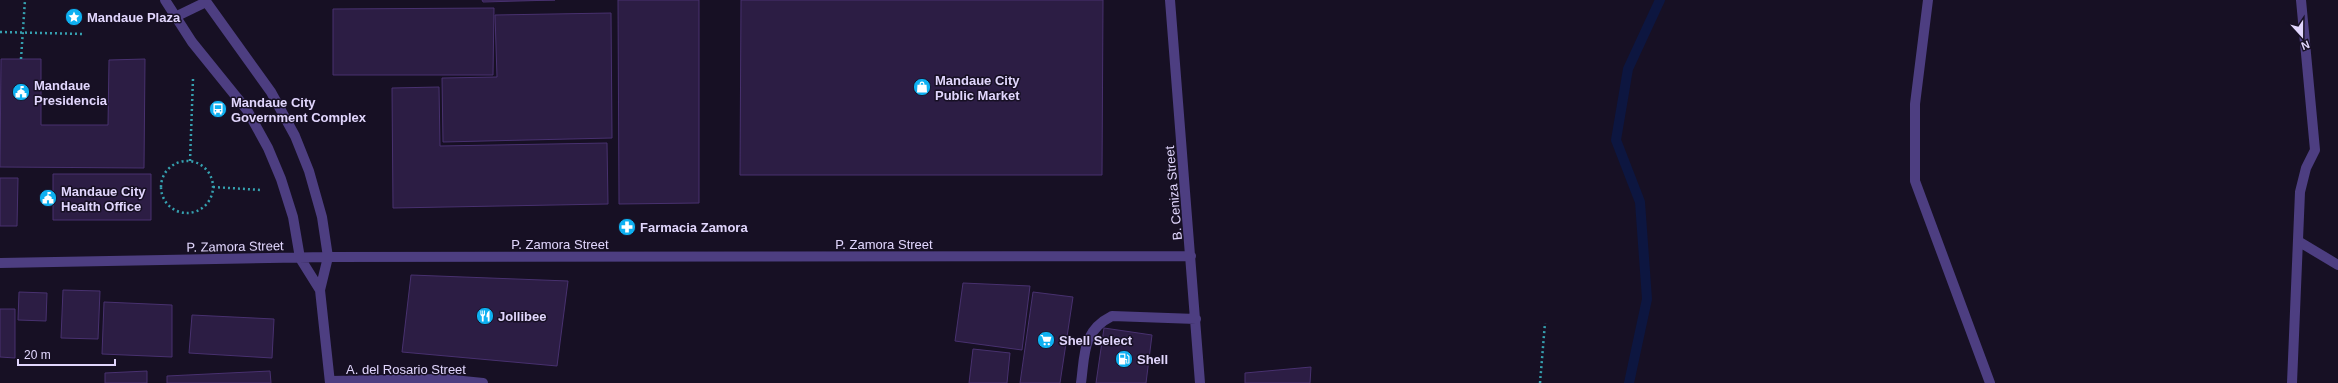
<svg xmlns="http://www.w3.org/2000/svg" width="2338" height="383" font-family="Arial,sans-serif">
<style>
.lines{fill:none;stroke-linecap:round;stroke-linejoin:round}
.stream{stroke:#0d1640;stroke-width:10}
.building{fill:#2c1d44;stroke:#48316f}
.path{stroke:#36a1b0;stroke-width:2.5;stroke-dasharray:2 3;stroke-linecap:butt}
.minor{stroke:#4d3e81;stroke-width:10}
.labels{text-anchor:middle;stroke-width:3;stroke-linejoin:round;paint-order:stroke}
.poi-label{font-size:13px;font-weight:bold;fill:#e1d6fd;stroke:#171024;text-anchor:start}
.street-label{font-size:13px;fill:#e1d6fd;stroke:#171024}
</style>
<rect width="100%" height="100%" fill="#171024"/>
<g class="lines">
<path class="stream" d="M1629 383 1647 299 1640 202 1616 140 1628 69 1660 0"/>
</g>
<path class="building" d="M482 0H555L483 2Z
M618 0H699V203L619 204Z
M741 0H1103L1102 175H740Z
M494 8 493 75H333V9Z
M611 13 612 138 443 142 442 78 497 77 495 15Z
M1 59H41V125H108L109 60 145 59 144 168 0 167Z
M439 87 440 146 607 143 608 204 393 208 392 88Z
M53 174H151V220H53Z
M0 178H18L17 226H0Z
M411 275 568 281 557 366 402 352Z
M963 283 1030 286 1022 350 955 341Z
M63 290 100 291 98 339 61 338Z
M19 292 47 293 46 321 18 320Z
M1033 292 1073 297 1060 383H1020Z
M104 302 172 305V357L102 354Z
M0 309H15V358L0 357Z
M192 315 274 319 272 358 189 353Z
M1104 328 1152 335 1146 383H1096Z
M973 349 1010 353 1007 383H969Z
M1311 367 1310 383H1245V373Z
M147 371V383H105V373Z
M270 371 271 383H167V376Z"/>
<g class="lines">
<path class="path" d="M0 32 83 34
M21 59 25 0
M190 161 193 79
M161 187a26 26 0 1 1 52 0a26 26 0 1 1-52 0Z
M213 187 261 190
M1540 383 1545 323"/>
<path class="minor" d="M165 0 192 42 247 110 268 148 281 179 293 217 300 258 320 290
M205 0 271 92 295 136 309 171 322 217 328 257 320 290 330 383
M1170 0 1200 383
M1928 0 1915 104V181L1990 383
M175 17 206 2
M2298 241 2338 265
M0 263 328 257 1191 256
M330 381 443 379 483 383
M1081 383C1085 354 1082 331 1112 316L1196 319
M2292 383 2300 192 2306 168 2315 150 2301 0"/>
</g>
<defs>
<symbol id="sight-disc" viewBox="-11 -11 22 22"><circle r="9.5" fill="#0eb0f1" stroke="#171024"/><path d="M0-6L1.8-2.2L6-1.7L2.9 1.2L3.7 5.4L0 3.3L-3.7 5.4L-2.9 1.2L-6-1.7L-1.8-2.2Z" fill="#fff"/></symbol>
<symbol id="shop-disc" viewBox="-11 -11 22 22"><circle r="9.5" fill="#0eb0f1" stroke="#171024"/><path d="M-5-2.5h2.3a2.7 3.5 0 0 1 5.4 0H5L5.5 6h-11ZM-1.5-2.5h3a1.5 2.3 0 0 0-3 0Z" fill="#fff"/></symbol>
<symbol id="civic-disc" viewBox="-11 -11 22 22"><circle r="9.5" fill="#0eb0f1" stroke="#171024"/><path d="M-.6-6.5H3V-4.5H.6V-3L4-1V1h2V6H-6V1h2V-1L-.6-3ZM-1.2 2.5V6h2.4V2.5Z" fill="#fff"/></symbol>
<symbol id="bus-disc" viewBox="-11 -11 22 22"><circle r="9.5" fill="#0eb0f1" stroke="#171024"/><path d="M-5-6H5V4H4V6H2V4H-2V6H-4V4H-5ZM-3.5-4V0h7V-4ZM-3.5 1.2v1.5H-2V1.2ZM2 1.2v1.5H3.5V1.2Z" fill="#fff"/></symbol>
<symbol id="pharmacy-disc" viewBox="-11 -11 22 22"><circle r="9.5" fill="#0eb0f1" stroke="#171024"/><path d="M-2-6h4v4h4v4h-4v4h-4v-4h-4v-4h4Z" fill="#fff"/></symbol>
<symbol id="restaurant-disc" viewBox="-11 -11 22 22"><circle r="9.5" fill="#0eb0f1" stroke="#171024"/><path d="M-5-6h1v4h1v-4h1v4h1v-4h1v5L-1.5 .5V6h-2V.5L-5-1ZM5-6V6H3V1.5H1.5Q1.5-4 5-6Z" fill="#fff"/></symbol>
<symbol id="supermarket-disc" viewBox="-11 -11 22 22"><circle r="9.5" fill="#0eb0f1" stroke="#171024"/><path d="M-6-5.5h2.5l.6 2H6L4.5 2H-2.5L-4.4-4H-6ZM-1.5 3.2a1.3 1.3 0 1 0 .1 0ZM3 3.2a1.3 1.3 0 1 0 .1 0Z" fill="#fff"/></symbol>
<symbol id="fuel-disc" viewBox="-11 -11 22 22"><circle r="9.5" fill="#0eb0f1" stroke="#171024"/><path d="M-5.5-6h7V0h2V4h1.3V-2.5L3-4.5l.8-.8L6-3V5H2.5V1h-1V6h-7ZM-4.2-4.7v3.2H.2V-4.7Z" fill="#fff"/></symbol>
</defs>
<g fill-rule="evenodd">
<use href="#sight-disc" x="64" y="7" width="20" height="20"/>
<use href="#shop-disc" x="912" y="77" width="20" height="20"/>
<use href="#civic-disc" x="11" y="82" width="20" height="20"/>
<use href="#bus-disc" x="208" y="99" width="20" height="20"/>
<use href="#civic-disc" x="38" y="188" width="20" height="20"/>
<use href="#pharmacy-disc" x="617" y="217" width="20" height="20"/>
<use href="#restaurant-disc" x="475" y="306" width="20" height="20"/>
<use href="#supermarket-disc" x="1036" y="330" width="20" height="20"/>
<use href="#fuel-disc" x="1114" y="349" width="20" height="20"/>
</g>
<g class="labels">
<g class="poi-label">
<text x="87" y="22">Mandaue Plaza</text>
<text x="935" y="85">Mandaue City<tspan x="935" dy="15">Public Market</tspan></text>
<text x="34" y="90">Mandaue<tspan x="34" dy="15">Presidencia</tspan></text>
<text x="231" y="107">Mandaue City<tspan x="231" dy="15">Government Complex</tspan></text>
<text x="61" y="196">Mandaue City<tspan x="61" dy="15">Health Office</tspan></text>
<text x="640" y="232">Farmacia Zamora</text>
<text x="498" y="321">Jollibee</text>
<text x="1059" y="345">Shell Select</text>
<text x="1137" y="364">Shell</text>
</g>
<g class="street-label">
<text transform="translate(1173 193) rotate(-95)" y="5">B. Ceniza Street</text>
<text x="560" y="249">P. Zamora Street</text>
<text x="884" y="249">P. Zamora Street</text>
<text transform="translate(235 246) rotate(-1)" y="5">P. Zamora Street</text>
<text x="406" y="374">A. del Rosario Street</text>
</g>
</g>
<g transform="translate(2302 36) rotate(159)" stroke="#171024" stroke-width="3" paint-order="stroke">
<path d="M0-3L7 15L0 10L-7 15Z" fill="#e1d6fd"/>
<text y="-6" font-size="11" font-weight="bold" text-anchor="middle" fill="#e1d6fd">N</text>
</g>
<path d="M18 359v6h97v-6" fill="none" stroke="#e1d6fd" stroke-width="2"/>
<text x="24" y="359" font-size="12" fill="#e1d6fd" stroke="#171024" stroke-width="3" paint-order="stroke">20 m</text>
</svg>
